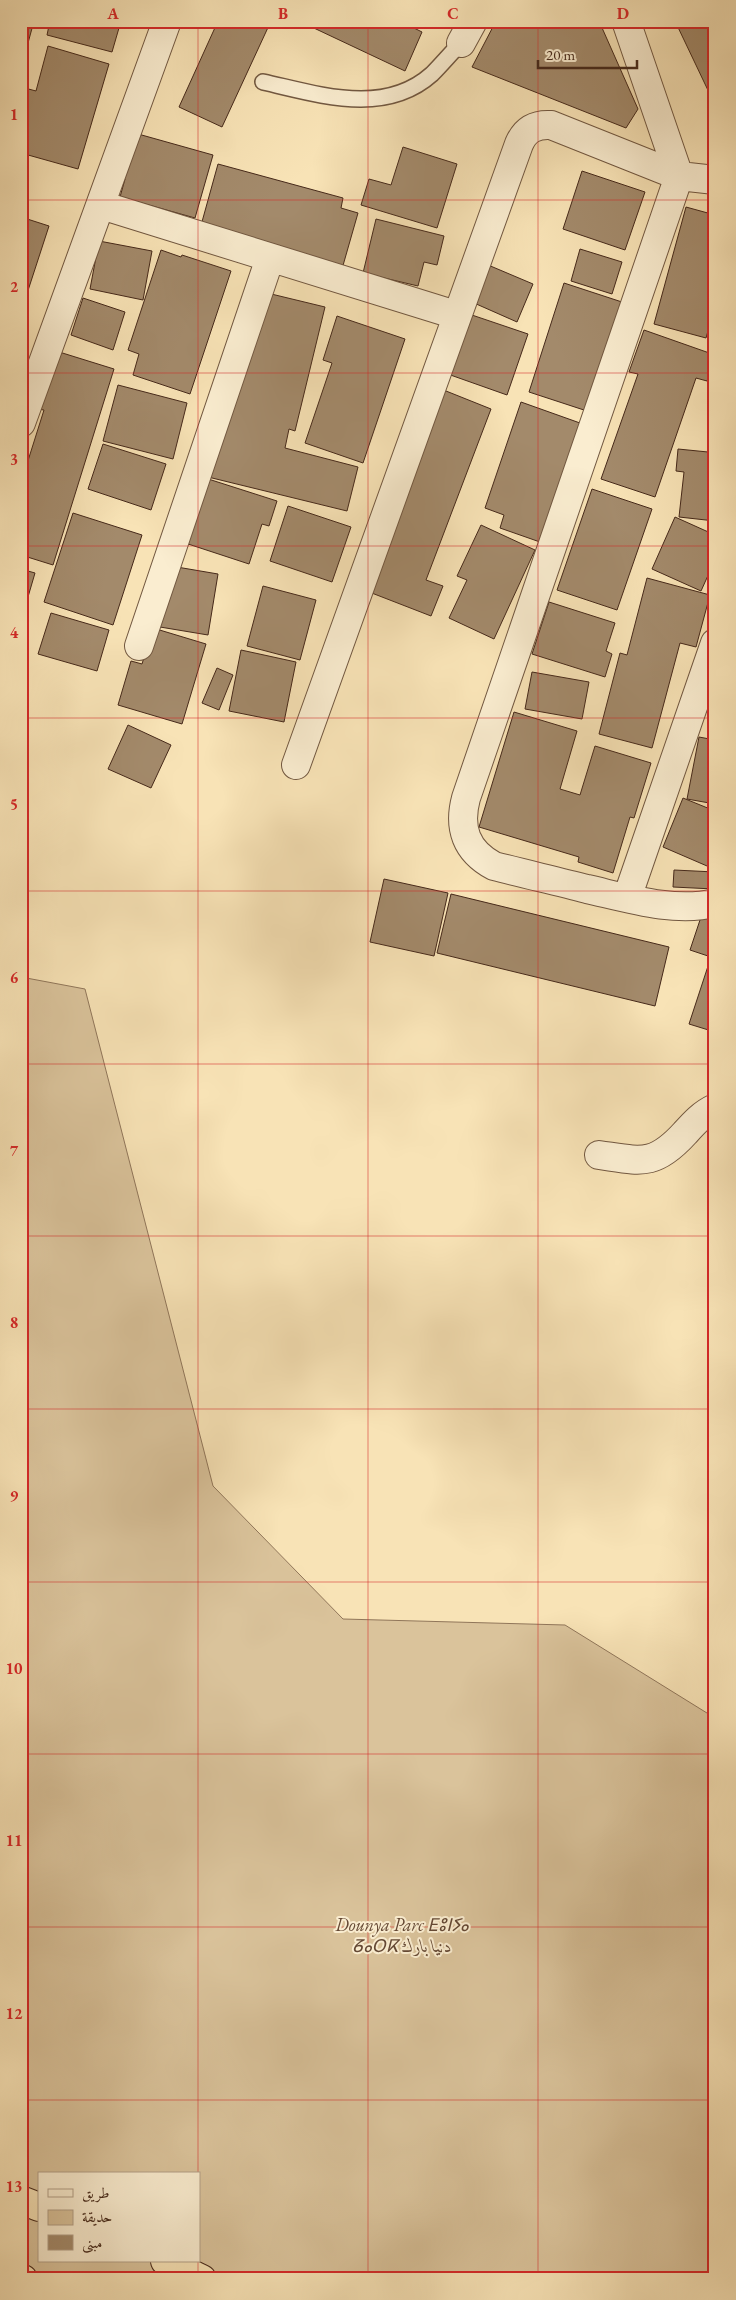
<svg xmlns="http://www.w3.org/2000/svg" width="736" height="2300" font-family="'EB Garamond',Amiri,'Noto Sans Tifinagh',serif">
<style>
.green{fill:#dac39b;stroke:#90765a;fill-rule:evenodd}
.building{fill:#a38a6b;stroke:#46291a}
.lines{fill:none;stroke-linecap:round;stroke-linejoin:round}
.lane-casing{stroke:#725841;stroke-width:18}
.street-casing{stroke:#725841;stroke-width:30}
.highway-casing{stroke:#46291a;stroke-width:30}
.lane{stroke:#faedd0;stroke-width:15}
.street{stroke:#faedd0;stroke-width:28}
.highway{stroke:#f8e3b6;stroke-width:28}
.grid{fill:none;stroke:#d62828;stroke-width:1;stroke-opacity:0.55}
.labels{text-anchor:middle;stroke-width:4;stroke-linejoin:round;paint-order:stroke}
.park-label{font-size:18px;font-style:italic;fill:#644834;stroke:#faedd0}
.neatline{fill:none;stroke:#d62828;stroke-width:2}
.grid-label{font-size:16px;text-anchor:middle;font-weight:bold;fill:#d62828}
</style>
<rect width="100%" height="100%" fill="#f8e3b6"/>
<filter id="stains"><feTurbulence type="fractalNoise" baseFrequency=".004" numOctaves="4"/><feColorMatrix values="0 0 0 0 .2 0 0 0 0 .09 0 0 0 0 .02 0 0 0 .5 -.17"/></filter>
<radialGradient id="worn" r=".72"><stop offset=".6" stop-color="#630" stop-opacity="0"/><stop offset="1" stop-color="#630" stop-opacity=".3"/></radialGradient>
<path class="green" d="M21 977 85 989 213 1486 343 1619 565 1625 715 1718V2279H21ZM39 2174H199V2261H39Z"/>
<path class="building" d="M21 21H34L28 43 21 41Z
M50 21H121L112 52 47 35Z
M218 21H271L222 127 179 107Z
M299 21H400L422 32 405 71Z
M496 21H599L638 109 626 128 472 67Z
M675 21H715V105Z
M48 46 109 64 78 169 21 153V87L36 91Z
M131 132 213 155 195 218 120 197 125 179 118 176Z
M403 147 457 164 437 228 361 205 369 179 391 185Z
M218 164 343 198 341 208 358 213 342 269 200 229Z
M582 171 645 192 625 250 563 229Z
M686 207 715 215V306L706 338 654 324Z
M21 217 49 226 21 312Z
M376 219 444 236 437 265 424 262 418 286 363 273Z
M99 241 152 251 143 300 90 289Z
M580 249 622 262 612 294 571 281Z
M161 250 181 257 182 255 231 271 190 394 133 375 139 354 128 350Z
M481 262 533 284 517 322 465 299Z
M564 283 625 303 590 412 529 392Z
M263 292 325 307 295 431 289 429 285 448 358 467 347 511 208 477Z
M83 298 125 312 113 350 71 335Z
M463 312 528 334 507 395 442 372Z
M337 316 405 339 363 463 305 443 332 363 323 360Z
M644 330 715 355 707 381 696 378 655 497 601 479 638 374 629 372Z
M56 351 114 369 53 565 21 555V466L26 467 44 410 37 409Z
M118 385 187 403 173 459 103 441Z
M441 389 491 409 426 580 443 586 431 616 364 590Z
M521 402 580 423 540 542 500 528 504 515 485 508Z
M713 408H715V521L679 517 684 472 676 471 678 449 708 452Z
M103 444 166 464 151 510 88 489Z
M202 477 277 501 269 526 262 524 249 564 182 542Z
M592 489 652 509 617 610 557 590Z
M288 506 351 527 332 582 270 561Z
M73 513 142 535 113 625 44 602Z
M675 517 715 535V560L701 591 652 569Z
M481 525 535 550 494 639 449 618 467 580 457 576Z
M171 566 218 574 208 635 160 627Z
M21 569 35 573 23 614 21 613Z
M647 578 710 595 696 647 680 643 652 748 599 734 620 653 627 655Z
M263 586 316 600 300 660 247 646Z
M549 602 615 623 606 651 612 654 605 677 532 654Z
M51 613 109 630 97 671 38 654Z
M153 628 206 644 182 724 118 705 131 661 142 664Z
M241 650 296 662 284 722 229 711Z
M217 668 233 675 219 710 202 703Z
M532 672 589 682 582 719 525 709Z
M514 712 577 731 560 789 580 795 595 746 651 763 634 818 630 817 613 873 578 862 579 857 479 827Z
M128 725 171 745 151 788 108 769Z
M699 737 715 740V804L687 799Z
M683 798 715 811 714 869 663 847Z
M674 870 715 872 714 889 673 887Z
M384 879 448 893 434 956 370 942Z
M451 894 669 947 655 1006 437 953Z
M703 911 715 915V1032L689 1024 711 957 690 950Z"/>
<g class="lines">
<defs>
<path id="lane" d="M263 82C318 94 384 117 432 74 442 64 451 53 461 43"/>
<path id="street" d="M626 21 679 176 715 180
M461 43 473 21
M101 205 456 315
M21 423 167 21
M139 646 270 258
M296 765 519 144C525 130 535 124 551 125L679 176 466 798C458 828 466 851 494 866 525 874 556 881 587 889 627 898 674 913 715 903
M627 898 715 643
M599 1155C641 1161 654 1167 685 1133 694 1123 702 1114 715 1108"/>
<path id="highway" d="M21 2200 39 2207
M165 2261 202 2279
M21 2278 23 2279"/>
</defs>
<use href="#lane" class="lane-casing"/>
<use href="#street" class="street-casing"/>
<use href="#highway" class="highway-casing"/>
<use href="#lane" class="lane"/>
<use href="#street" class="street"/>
<use href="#highway" class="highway"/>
</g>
<path class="grid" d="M198 21V2174M368 21V2279M538 21V2279M21 200H715M21 373H715M21 546H715M21 718H715M21 891H715M21 1064H715M21 1236H715M21 1409H715M21 1582H715M21 1754H715M21 1927H715M21 2100H715M198 2261V2279"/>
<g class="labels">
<g class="park-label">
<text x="402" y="1931">Dounya Parc ⴹⵓⵏⵢⴰ<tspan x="402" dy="21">ⵒⴰⵔⴽ دنيا بارك</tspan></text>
</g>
</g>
<rect width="736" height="2300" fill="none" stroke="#f8e3b6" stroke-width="55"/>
<rect x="38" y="2172" width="162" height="90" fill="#faedd0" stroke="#b29f87"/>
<rect x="48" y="2189" width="25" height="8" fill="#faedd0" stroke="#b29f87"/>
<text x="82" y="2198" font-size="15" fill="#46291a">طريق</text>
<rect x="48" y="2210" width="25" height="15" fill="#dac39b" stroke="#b29f87"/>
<text x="82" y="2222" font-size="15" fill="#46291a">حديقة</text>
<rect x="48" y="2235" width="25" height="15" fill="#a38a6b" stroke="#b29f87"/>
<text x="82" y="2248" font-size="15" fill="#46291a">مبنى</text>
<path d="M538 60v8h99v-8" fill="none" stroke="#46291a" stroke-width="2.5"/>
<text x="546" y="60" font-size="15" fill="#46291a" stroke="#faedd0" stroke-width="4" paint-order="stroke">20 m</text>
<rect x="28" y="28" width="680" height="2244" class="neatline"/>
<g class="grid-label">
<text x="113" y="19">A</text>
<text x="283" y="19">B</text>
<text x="453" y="19">C</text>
<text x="623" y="19">D</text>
<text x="14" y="120">1</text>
<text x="14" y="292">2</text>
<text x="14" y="465">3</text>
<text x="14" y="638">4</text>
<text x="14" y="810">5</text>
<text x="14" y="983">6</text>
<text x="14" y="1156">7</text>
<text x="14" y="1328">8</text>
<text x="14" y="1501">9</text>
<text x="14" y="1674">10</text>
<text x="14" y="1846">11</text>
<text x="14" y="2019">12</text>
<text x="14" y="2192">13</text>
</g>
<rect width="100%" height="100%" filter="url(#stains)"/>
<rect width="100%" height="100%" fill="url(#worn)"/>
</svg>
